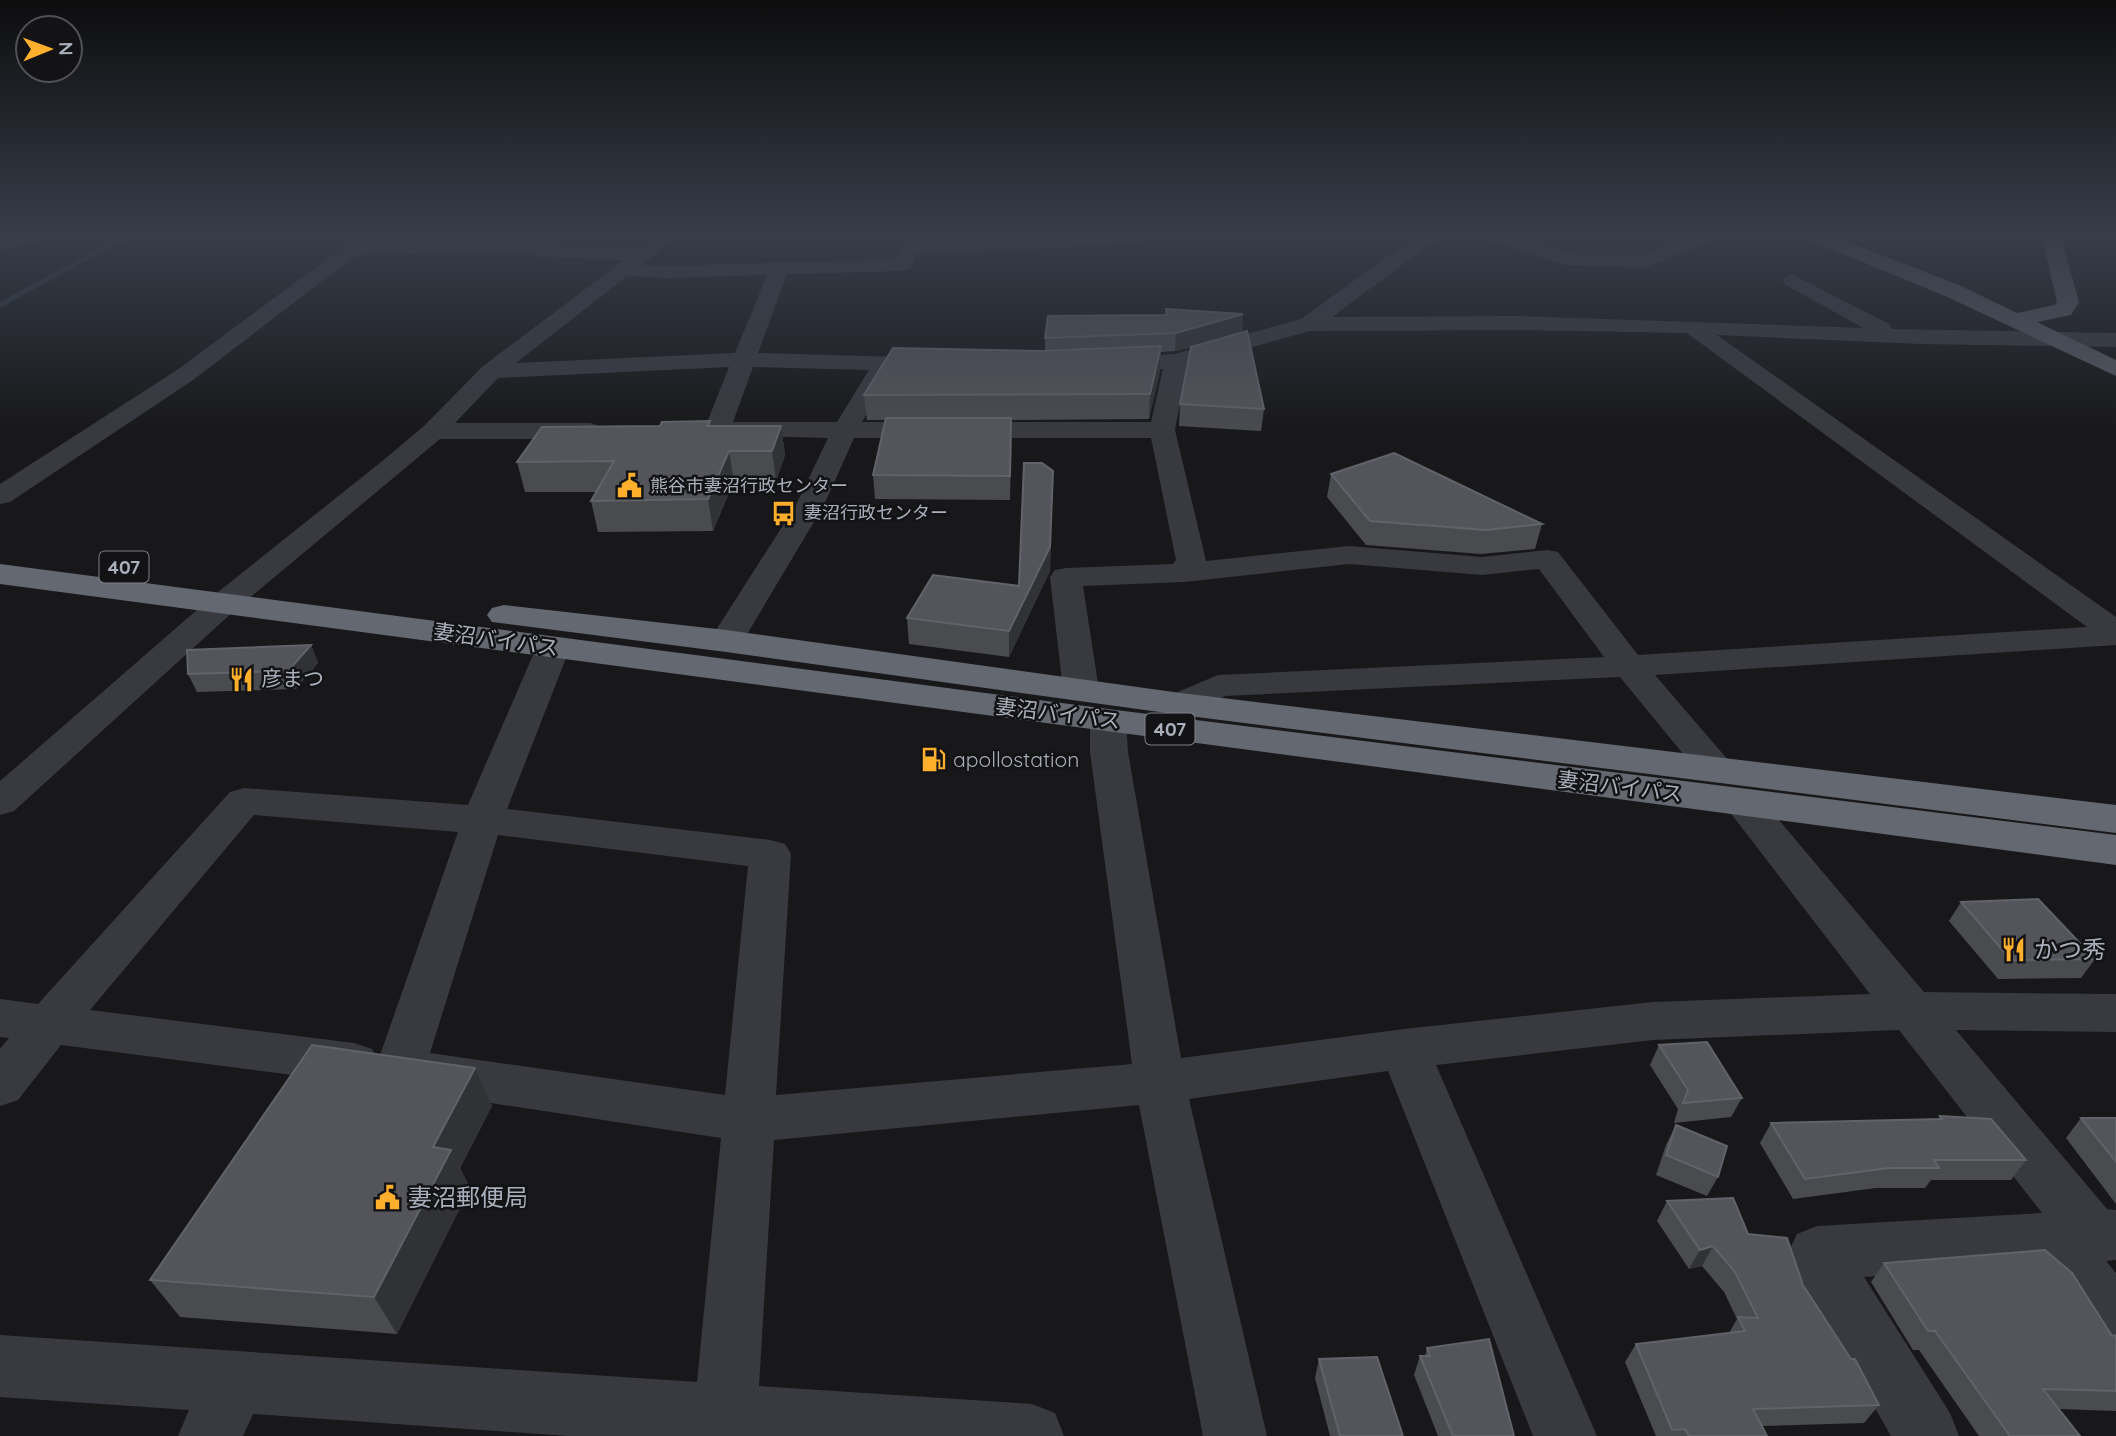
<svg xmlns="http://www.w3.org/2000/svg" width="2116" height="1436" font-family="Quicksand,'Noto Sans JP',sans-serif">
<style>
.built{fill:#242427}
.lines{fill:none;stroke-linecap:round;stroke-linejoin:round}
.stream{stroke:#2c3840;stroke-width:5}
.river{fill:#2c3840;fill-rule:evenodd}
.minor{fill:#383a40;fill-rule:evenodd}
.major{fill:#54575f;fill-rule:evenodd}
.highway{fill:#646871;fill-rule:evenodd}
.wall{fill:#494b4f}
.shaded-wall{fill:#313235}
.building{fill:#54555b;stroke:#61636a;stroke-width:2}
.labels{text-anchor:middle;stroke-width:5;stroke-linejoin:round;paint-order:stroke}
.far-poi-label{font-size:18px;fill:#a9afbb;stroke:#131315;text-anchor:start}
.shield{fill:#131315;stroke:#7c8089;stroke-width:2}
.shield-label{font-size:19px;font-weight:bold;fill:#a9afbb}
.street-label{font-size:21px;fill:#a9afbb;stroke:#131315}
.poi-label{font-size:21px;fill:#a9afbb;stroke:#131315;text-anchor:start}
.near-poi-label{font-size:24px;fill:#a9afbb;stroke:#131315;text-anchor:start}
</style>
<rect width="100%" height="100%" fill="#18181a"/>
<path class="built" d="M1491 233H1706L1640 259 1568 257Z"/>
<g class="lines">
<path class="stream" d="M0 305 131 233"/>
<path class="river" d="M0 233H36L31 239 0 247Z"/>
<path class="minor" d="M25 233H57L54 237 0 250V238Z
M362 233H382L371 243 537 240 551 233H573L555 246 638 249 660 233H680L642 265 666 266 895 259 902 245 909 243 1140 233 1142 238 1133 244 917 254 910 269 903 271 787 274 758 353 934 358 942 360 946 365 942 370 893 371 862 422H1151L1163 369 1111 371 1103 369 1099 364 1103 359 1175 354 1301 319 1420 233H1452L1449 237 1434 241 1332 317 1517 316 1863 328 1786 285 1783 281 1786 277 1793 275 1889 324 1892 329 2116 333V347L1921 344 1717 335 2116 617V645L1655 675 1735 768 1730 777 1716 780 1702 777 1620 677 1225 696C1206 706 1190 717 1168 712L1163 704 1168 696 1218 675 1604 657 1539 569 1482 575 1349 564 1184 582 1083 586 1099 690 1094 698 1081 701 1068 698 1063 690 1050 577 1055 570 1066 568 1173 564 1176 560 1151 438H854L824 505 743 641 738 648 726 651 714 648 709 641 796 505 828 438 708 435 704 430 729 367 498 378 455 423H590L599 426 603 431 599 436 590 439H440L235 610 14 811 0 815V781L213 596 381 462 424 426 483 366 624 260 539 257 530 252 356 255 193 380 10 502 0 504V484L177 370ZM767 275 735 353 516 363 627 276 666 278ZM1517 330 1687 333 2087 627 1638 655 1558 552 1547 550 1482 557 1349 546 1206 561 1175 430 1187 365 1310 331ZM753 367 869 370 837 422H733Z
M1475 233H1502L1567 253 1642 256 1701 233H1725L1722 237 1644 268 1565 265 1478 237Z
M553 638 565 641 570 648 507 809 770 840 785 844 791 854 776 1095 1132 1064 1090 752V721L1095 713 1108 710 1121 713 1126 721 1128 752 1181 1058 1404 1029 1653 1002 1870 994 1722 802 1728 793 1742 789 1756 793 1924 992 2116 994V1032L1956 1030 2107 1209 2116 1210V1260L2106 1261 2116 1273V1349L2095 1341 2039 1266 1864 1277 1950 1413 1959 1436H1891L1797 1272 1788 1253 1797 1234 1817 1226 2042 1213 1899 1030 1653 1040 1436 1065 1597 1436H1533L1388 1071 1189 1099 1267 1436H1203L1139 1105 774 1140 759 1386 1032 1404 1055 1413 1064 1436H568L253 1414 243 1436H178L189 1410 0 1397V1335L697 1382 721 1138 432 1094 413 1085 400 1090 382 1084 375 1070 372 1077 354 1083 61 1045 18 1100 0 1106V1049L9 1038 0 1037V999L38 1004 230 792 244 788 468 805 536 648 541 641ZM254 815 458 832 378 1061 372 1049 354 1043 90 1010ZM498 835 748 866 725 1095 430 1053Z"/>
<path class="major" d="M1799 233H1825L1959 285 2017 313 2055 305 2057 302 2041 233H2060L2079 302 2071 315 2037 322 2116 360V376L1943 295 1802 237Z"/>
<path class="highway" d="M0 564 1108 709 2116 835V865L0 584Z
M504 605 726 630 1181 693 2116 805V833L1181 715 726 652 492 622 487 615 492 608Z"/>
</g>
<path class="wall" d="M1166 309 1242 332 1203 343 1264 409 1261 431 1179 426 1180 404 1191 347 1175 351 1161 352 1160 371 1149 419 1011 420 1010 500 875 499 873 475 885 420H867L864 395 1045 351V338L1165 315Z
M710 421 711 426H781L785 455 776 481H734L713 531 598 532 591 501 596 492H525L517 462 660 426Z
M1053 471 1050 571 1009 657 909 644 907 618 1019 586Z
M1331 474 1542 524 1535 549 1481 554 1366 545 1327 497Z
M311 645 318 663 296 689 197 692 188 674Z
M1961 902 2095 959 2081 978 1998 979 1949 921Z
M1659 1045 1742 1098 1731 1117 1674 1123 1678 1109 1650 1065Z
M475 1068 492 1106 460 1168 470 1188 397 1334 180 1317 150 1280Z
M1940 1116 2026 1160 2011 1180H1931L1925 1188H1876L1793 1199 1760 1143 1771 1123 1938 1119Z
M2081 1118H2116V1204L2066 1138Z
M1676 1125 1718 1177 1707 1196 1656 1175 1666 1145Z
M1667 1201 1748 1234 1803 1285 1879 1405 1864 1423 1762 1426 1767 1436H1656L1625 1362 1636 1344 1729 1333 1737 1319 1724 1292 1702 1266 1689 1269 1657 1221Z
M1884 1263 2112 1336 2116 1335V1411L2059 1409 2080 1436H1979L1919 1350H1913L1871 1282Z
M1427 1348 1514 1436H1438L1414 1375 1420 1356H1425Z
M1319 1359 1403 1436H1330L1315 1378Z"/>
<path class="shaded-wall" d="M1243 314 1242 332 1175 351 1176 333Z
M1161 346 1160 371 1149 419 1150 394Z
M1011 418 1012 441 1010 500V476Z
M781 426 785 455 776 481 772 451Z
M729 451 734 481 713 531 708 499Z
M1053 471 1050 571 1009 657V631Z
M311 645 318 663 296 689 288 671Z
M475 1068 492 1106 460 1168 470 1188 397 1334 374 1297 433 1147Z
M1713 1246 1702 1266 1689 1269 1700 1250Z"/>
<path class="building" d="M1166 309 1243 314 1176 333 1045 338 1048 316 1167 315Z
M1247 331 1264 409 1180 404 1191 347Z
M1161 346 1150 394 864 395 893 348 1043 351Z
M886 418H1011L1010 476 873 475Z
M710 421 707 426H781L772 451H729L708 499 591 501 614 461 517 462 542 427 660 426 662 422Z
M1394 453 1542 524 1486 530 1370 521 1331 474Z
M1024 463H1042L1053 471 1050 547 1009 631 907 618 933 575 1019 586Z
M311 645 288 671 188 674 187 650Z
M2038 899 2095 959 2011 960 1961 902Z
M1707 1042 1742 1098 1683 1103 1688 1090 1659 1045Z
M312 1045 475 1068 433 1147 451 1150 374 1297 150 1280Z
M1940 1116 1991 1119 2026 1160H1934L1939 1168H1889L1805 1179 1771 1123 1942 1119Z
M2081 1118H2116V1162Z
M1676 1125 1727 1146 1718 1177 1666 1155Z
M1733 1198 1748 1234 1787 1238 1803 1285 1851 1359H1855L1879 1405 1753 1409 1767 1436H1689L1685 1429 1672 1430 1636 1344 1745 1331 1738 1317 1758 1318 1735 1272 1713 1246 1700 1250 1667 1201Z
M2045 1250 2072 1273 2112 1336 2116 1335V1391L2043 1389 2080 1436H2010L1935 1331H1928L1884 1263Z
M1489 1339 1514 1436H1453L1420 1356H1430L1427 1348Z
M1377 1357 1403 1436H1340L1319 1359Z"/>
<linearGradient id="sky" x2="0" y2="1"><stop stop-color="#0d0d0e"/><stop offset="0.54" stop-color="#373d49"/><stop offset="1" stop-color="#373d49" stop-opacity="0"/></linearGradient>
<rect width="2116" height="434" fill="url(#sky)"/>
<defs>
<symbol id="civic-bare" viewBox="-9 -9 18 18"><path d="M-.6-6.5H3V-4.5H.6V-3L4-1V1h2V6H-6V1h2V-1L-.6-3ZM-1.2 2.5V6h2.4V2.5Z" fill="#ffaf2b" stroke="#131315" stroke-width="2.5" paint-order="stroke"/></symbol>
<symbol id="bus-bare" viewBox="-9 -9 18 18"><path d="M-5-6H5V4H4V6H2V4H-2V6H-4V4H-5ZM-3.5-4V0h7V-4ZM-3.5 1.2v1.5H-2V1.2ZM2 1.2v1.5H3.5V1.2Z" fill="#ffaf2b" stroke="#131315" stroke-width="2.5" paint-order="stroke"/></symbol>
<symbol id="restaurant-bare" viewBox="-9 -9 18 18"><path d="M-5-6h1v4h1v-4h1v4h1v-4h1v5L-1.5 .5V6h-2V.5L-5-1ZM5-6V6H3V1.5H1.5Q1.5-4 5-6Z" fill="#ffaf2b" stroke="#131315" stroke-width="2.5" paint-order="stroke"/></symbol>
<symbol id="fuel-bare" viewBox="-9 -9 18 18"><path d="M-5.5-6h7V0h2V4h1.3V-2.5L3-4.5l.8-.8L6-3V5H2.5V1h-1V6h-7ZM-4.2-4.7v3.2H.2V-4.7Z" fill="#ffaf2b" stroke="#131315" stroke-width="2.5" paint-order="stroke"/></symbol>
</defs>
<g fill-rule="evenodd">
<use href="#civic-bare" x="612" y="468" width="35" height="35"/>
<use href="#bus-bare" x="766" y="496" width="35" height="35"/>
<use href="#restaurant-bare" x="224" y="662" width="35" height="35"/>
<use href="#fuel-bare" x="916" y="742" width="35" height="35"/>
<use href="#restaurant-bare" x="1996" y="932" width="35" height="35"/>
<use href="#civic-bare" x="370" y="1180" width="35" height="35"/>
</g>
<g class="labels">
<g class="far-poi-label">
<text x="650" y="492">熊谷市妻沼行政センター</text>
<text x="804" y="519">妻沼行政センター</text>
</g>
<g class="shield">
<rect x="99.5" y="551.5" width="49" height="31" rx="5"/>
<rect x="1145.5" y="713.5" width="49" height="31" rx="5"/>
</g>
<g class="shield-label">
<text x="124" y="574">407</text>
<text x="1170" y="736">407</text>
</g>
<g class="street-label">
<text transform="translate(496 640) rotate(8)" y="7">妻沼バイパス</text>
<text transform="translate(1058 714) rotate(7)" y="7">妻沼バイパス</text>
<text transform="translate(1620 787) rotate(7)" y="7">妻沼バイパス</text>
</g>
<g class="poi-label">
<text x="261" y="686">彦まつ</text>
<text x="953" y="767">apollostation</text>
</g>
<g class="near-poi-label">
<text x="2034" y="958">かつ秀</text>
<text x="408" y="1206">妻沼郵便局</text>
</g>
</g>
<g transform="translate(49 49) rotate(89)"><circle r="33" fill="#131315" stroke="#4f5157" stroke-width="2"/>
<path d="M0-5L12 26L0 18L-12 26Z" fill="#ffaf2b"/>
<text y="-10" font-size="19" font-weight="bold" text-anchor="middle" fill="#a9afbb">N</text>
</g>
</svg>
